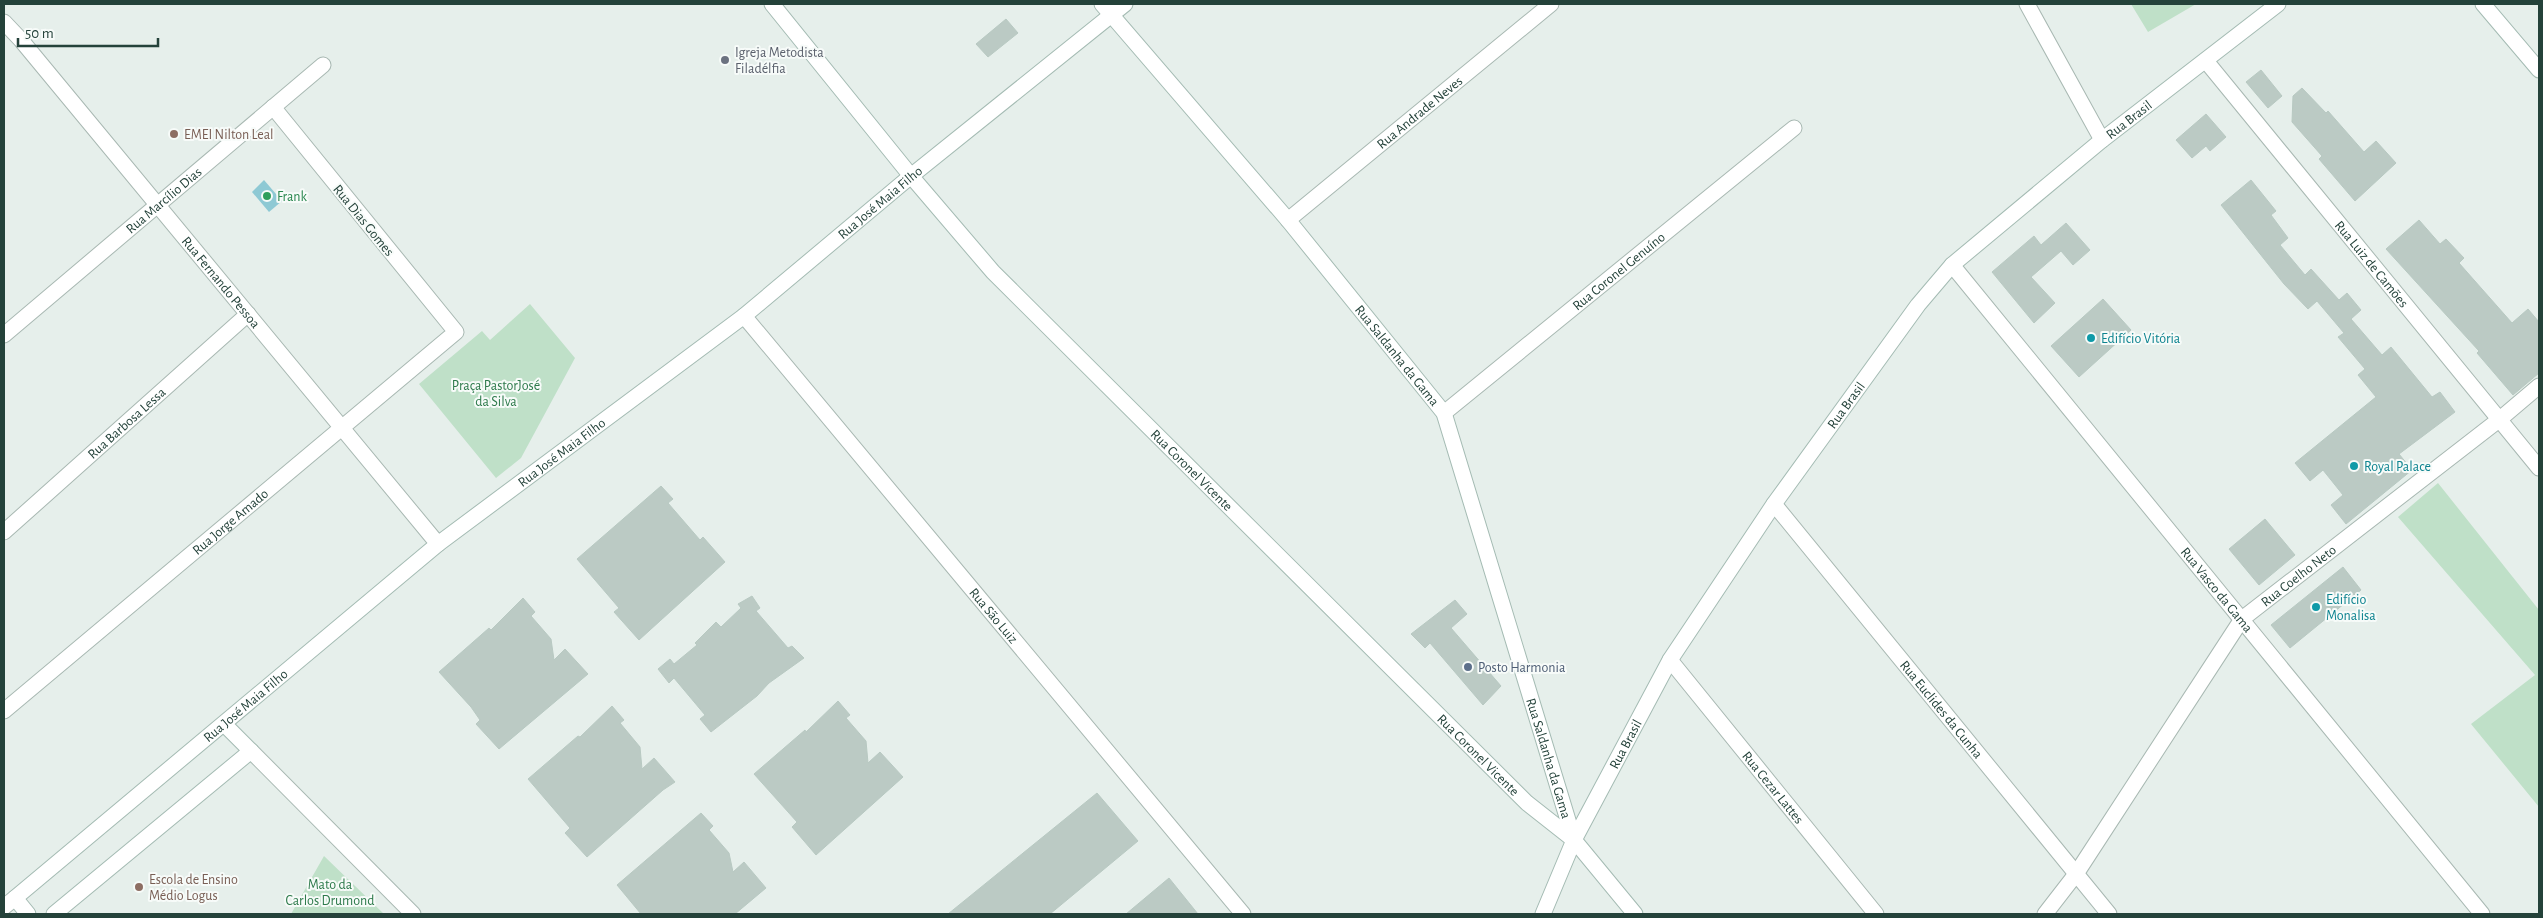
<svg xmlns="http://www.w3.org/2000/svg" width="2543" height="918" font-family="'Alegreya Sans',sans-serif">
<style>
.green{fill:#bfe0c8}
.water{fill:#8ec9d4}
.building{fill:#bbcac4;stroke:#b8c9c2}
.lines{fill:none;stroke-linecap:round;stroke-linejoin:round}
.street-casing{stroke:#a8b8b2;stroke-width:17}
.secondary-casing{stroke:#a4bbb3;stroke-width:17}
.street{stroke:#fff;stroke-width:15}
.secondary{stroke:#fff;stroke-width:15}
.worship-dot{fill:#6b7280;stroke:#f7fbf9;stroke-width:2}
.education-dot{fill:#8d6e63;stroke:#f7fbf9;stroke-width:2}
.leisure-dot{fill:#2e9e5b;stroke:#f7fbf9;stroke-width:2}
.culture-dot{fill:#0f9aa8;stroke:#f7fbf9;stroke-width:2}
.service-dot{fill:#5c6f8a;stroke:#f7fbf9;stroke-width:2}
.labels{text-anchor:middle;stroke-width:4;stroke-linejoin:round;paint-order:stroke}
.worship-label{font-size:14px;fill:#5b616d;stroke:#f7fbf9;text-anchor:start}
.street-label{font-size:14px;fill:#24423a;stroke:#f7fbf9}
.education-label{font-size:14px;fill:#785e54;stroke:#f7fbf9;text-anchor:start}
.leisure-label{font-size:14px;fill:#27864d;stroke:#f7fbf9;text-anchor:start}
.culture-label{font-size:14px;fill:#0d838f;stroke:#f7fbf9;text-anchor:start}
.park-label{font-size:14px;fill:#2d7a4b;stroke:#f7fbf9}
.service-label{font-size:14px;fill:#4e5e75;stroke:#f7fbf9;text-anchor:start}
</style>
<rect width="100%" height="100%" fill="#e6efeb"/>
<path class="green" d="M2131 4H2196L2148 32Z
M530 304 575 358 521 458 496 478 419 384 482 331 490 340Z
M2438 483 2539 610V807L2471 724 2535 675 2398 517Z
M324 856 384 914H291Z"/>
<path class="water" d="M264 180 282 201 269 212 252 192Z"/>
<path class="building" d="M1006 19 1018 33 988 57 976 44Z
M2261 70 2282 96 2268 108 2246 82Z
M2302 88 2326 113 2328 111 2364 152 2376 141 2396 163 2355 201 2319 159 2322 156 2292 122 2293 96Z
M2206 114 2226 137 2210 151 2206 146 2192 158 2176 140Z
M2251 180 2276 211 2271 215 2288 238 2280 245 2305 275 2311 269 2339 300 2347 293 2361 310 2351 319 2382 355 2391 347 2432 397 2440 392 2455 412 2399 454 2412 470 2346 524 2331 505 2343 495 2323 470 2310 481 2295 463 2376 397 2358 375 2365 369 2338 337 2344 333 2317 301 2308 309 2284 284 2221 205Z
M2419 220 2440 244 2446 239 2464 258 2459 263 2512 323 2528 309 2539 322V373L2513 395 2477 353 2479 351 2386 249Z
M2066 223 2090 250 2073 265 2061 251 2031 277 2055 303 2034 323 1992 272 2034 236 2041 245Z
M2103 299 2131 330 2079 377 2051 346Z
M661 486 673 499 668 503 700 540 703 537 725 562 639 640 614 612 619 608 577 559Z
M2265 519 2295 555 2259 585 2229 549Z
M2343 567 2361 590 2290 648 2271 625Z
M752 596 760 608 756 611 788 648 792 646 804 658 769 683 757 696 711 732 700 719 705 715 674 678 669 683 658 669 670 659 674 664 697 645 695 643 716 622 721 627 741 608 738 604Z
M523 598 535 612 531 616 551 639 554 660 565 649 588 674 499 749 476 724 480 720 471 707 439 672 489 628 491 630Z
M1455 600 1467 614 1451 628 1501 686 1483 705 1430 643 1425 648 1411 634Z
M838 701 850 715 846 718 866 741 868 763 880 752 903 777 816 855 792 827 797 822 754 774 805 730 806 732Z
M612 706 624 720 620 723 640 747 642 769 654 758 675 782 663 790 587 857 565 833 570 828 528 779 578 736 580 737Z
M1097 793 1138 841 1050 914H948Z
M701 813 713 826 709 830 729 853 733 872 744 862 766 888 735 914H641L617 885Z
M1169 878 1198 914H1126Z"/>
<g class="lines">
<defs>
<g id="street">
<path d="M2027 4 2102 140"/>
<path id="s1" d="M4 22 21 40 438 544"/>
<path id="s2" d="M2206 61 2539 468"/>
<path id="s3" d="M1288 220 1551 4"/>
<path id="s4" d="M1952 265 2482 914"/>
<path id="s5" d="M744 316 1243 914"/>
<path id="s6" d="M4 335 323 65"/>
<path id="s7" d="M1444 413 1794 128"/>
<path id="s8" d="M1774 504 2109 914"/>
<path id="s9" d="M4 532 248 314"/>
<path id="s10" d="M1670 660 1876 914"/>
<path id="s11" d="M4 711 456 332 273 107"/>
<path d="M251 751 413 914"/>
<path d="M4 907 15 898"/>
<path id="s12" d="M2045 914 2076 874 2242 619 2500 419 2539 386"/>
</g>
<g id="secondary">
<path id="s13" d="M772 4 911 176 993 272 1527 803 1574 840 1635 914"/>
<path id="s14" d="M1102 4 1288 220 1444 413 1574 840"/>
<path d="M2483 4 2539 70"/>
<path id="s15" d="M28 914 15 898 438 544 744 316 911 176 1125 4"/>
<path d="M54 914 251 751 224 724"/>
<path id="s16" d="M1543 914 1574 840 1670 660 1774 504 1918 305 1952 265 2102 140 2278 4"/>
</g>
</defs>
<use href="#street" class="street-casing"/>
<use href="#secondary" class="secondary-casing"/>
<use href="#street" class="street"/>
<use href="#secondary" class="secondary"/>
</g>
<circle class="worship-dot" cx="725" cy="60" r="5"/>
<g class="education-dot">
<circle cx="174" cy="134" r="5"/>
<circle cx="139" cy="887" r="5"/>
</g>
<circle class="leisure-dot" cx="267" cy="196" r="5"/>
<g class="culture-dot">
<circle cx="2091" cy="338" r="5"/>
<circle cx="2354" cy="466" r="5"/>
<circle cx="2316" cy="607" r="5"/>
</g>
<circle class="service-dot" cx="1468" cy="667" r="5"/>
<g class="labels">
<g class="worship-label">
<text x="735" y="57">Igreja Metodista<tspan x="735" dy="16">Filadélfia</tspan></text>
</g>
<g class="street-label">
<text dy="5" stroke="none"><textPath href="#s3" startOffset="170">Rua Andrade Neves</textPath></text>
<text dy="5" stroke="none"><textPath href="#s16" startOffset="999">Rua Brasil</textPath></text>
<text dy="5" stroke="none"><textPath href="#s6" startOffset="209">Rua Marcílio Dias</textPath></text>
<text dy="5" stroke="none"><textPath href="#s15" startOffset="1131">Rua José Maia Filho</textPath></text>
<text transform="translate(364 220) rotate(51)" y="5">Rua Dias Gomes</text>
<text dy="5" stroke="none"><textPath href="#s2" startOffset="262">Rua Luiz de Camões</textPath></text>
<text dy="5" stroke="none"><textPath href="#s7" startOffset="225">Rua Coronel Genuíno</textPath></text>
<text dy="5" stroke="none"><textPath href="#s1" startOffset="339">Rua Fernando Pessoa</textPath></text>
<text dy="5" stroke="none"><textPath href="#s14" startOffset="459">Rua Saldanha da Gama</textPath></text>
<text dy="5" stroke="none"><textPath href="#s16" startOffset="594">Rua Brasil</textPath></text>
<text dy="5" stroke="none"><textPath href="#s9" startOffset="164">Rua Barbosa Lessa</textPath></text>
<text dy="5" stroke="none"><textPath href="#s15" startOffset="726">Rua José Maia Filho</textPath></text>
<text dy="5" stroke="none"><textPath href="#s13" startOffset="628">Rua Coronel Vicente</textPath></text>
<text dy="5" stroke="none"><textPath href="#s11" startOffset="295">Rua Jorge Amado</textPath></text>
<text dy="5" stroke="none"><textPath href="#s12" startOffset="426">Rua Coelho Neto</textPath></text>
<text dy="5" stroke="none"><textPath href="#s4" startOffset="419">Rua Vasco da Gama</textPath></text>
<text dy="5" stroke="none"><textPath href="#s5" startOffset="390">Rua São Luiz</textPath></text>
<text dy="5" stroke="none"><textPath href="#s15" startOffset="321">Rua José Maia Filho</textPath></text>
<text dy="5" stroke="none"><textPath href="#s8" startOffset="265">Rua Euclides da Cunha</textPath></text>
<text dy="5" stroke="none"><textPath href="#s16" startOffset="189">Rua Brasil</textPath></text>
<text dy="5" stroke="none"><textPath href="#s13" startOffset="1032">Rua Coronel Vicente</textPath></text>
<text dy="5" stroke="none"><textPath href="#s14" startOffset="894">Rua Saldanha da Gama</textPath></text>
<text dy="5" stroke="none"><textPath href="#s10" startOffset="164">Rua Cezar Lattes</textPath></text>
</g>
<g class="education-label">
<text x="184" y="139">EMEI Nilton Leal</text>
<text x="149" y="884">Escola de Ensino<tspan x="149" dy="16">Médio Logus</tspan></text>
</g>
<g class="leisure-label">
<text x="277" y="201">Frank</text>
</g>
<g class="culture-label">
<text x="2101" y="343">Edifício Vitória</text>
<text x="2364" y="471">Royal Palace</text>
<text x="2326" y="604">Edifício<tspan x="2326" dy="16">Monalisa</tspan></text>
</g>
<g class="park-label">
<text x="496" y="390">Praça PastorJosé<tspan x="496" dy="16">da Silva</tspan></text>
<text x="330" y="889">Mato da<tspan x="330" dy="16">Carlos Drumond</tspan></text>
</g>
<g class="service-label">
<text x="1478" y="672">Posto Harmonia</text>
</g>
</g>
<rect width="2543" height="918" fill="none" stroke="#24423a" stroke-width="10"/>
<path d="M18 38v8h140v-8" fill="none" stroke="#24423a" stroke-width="2.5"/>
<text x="25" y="38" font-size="15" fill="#24423a" stroke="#f7fbf9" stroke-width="4" paint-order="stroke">50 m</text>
</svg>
